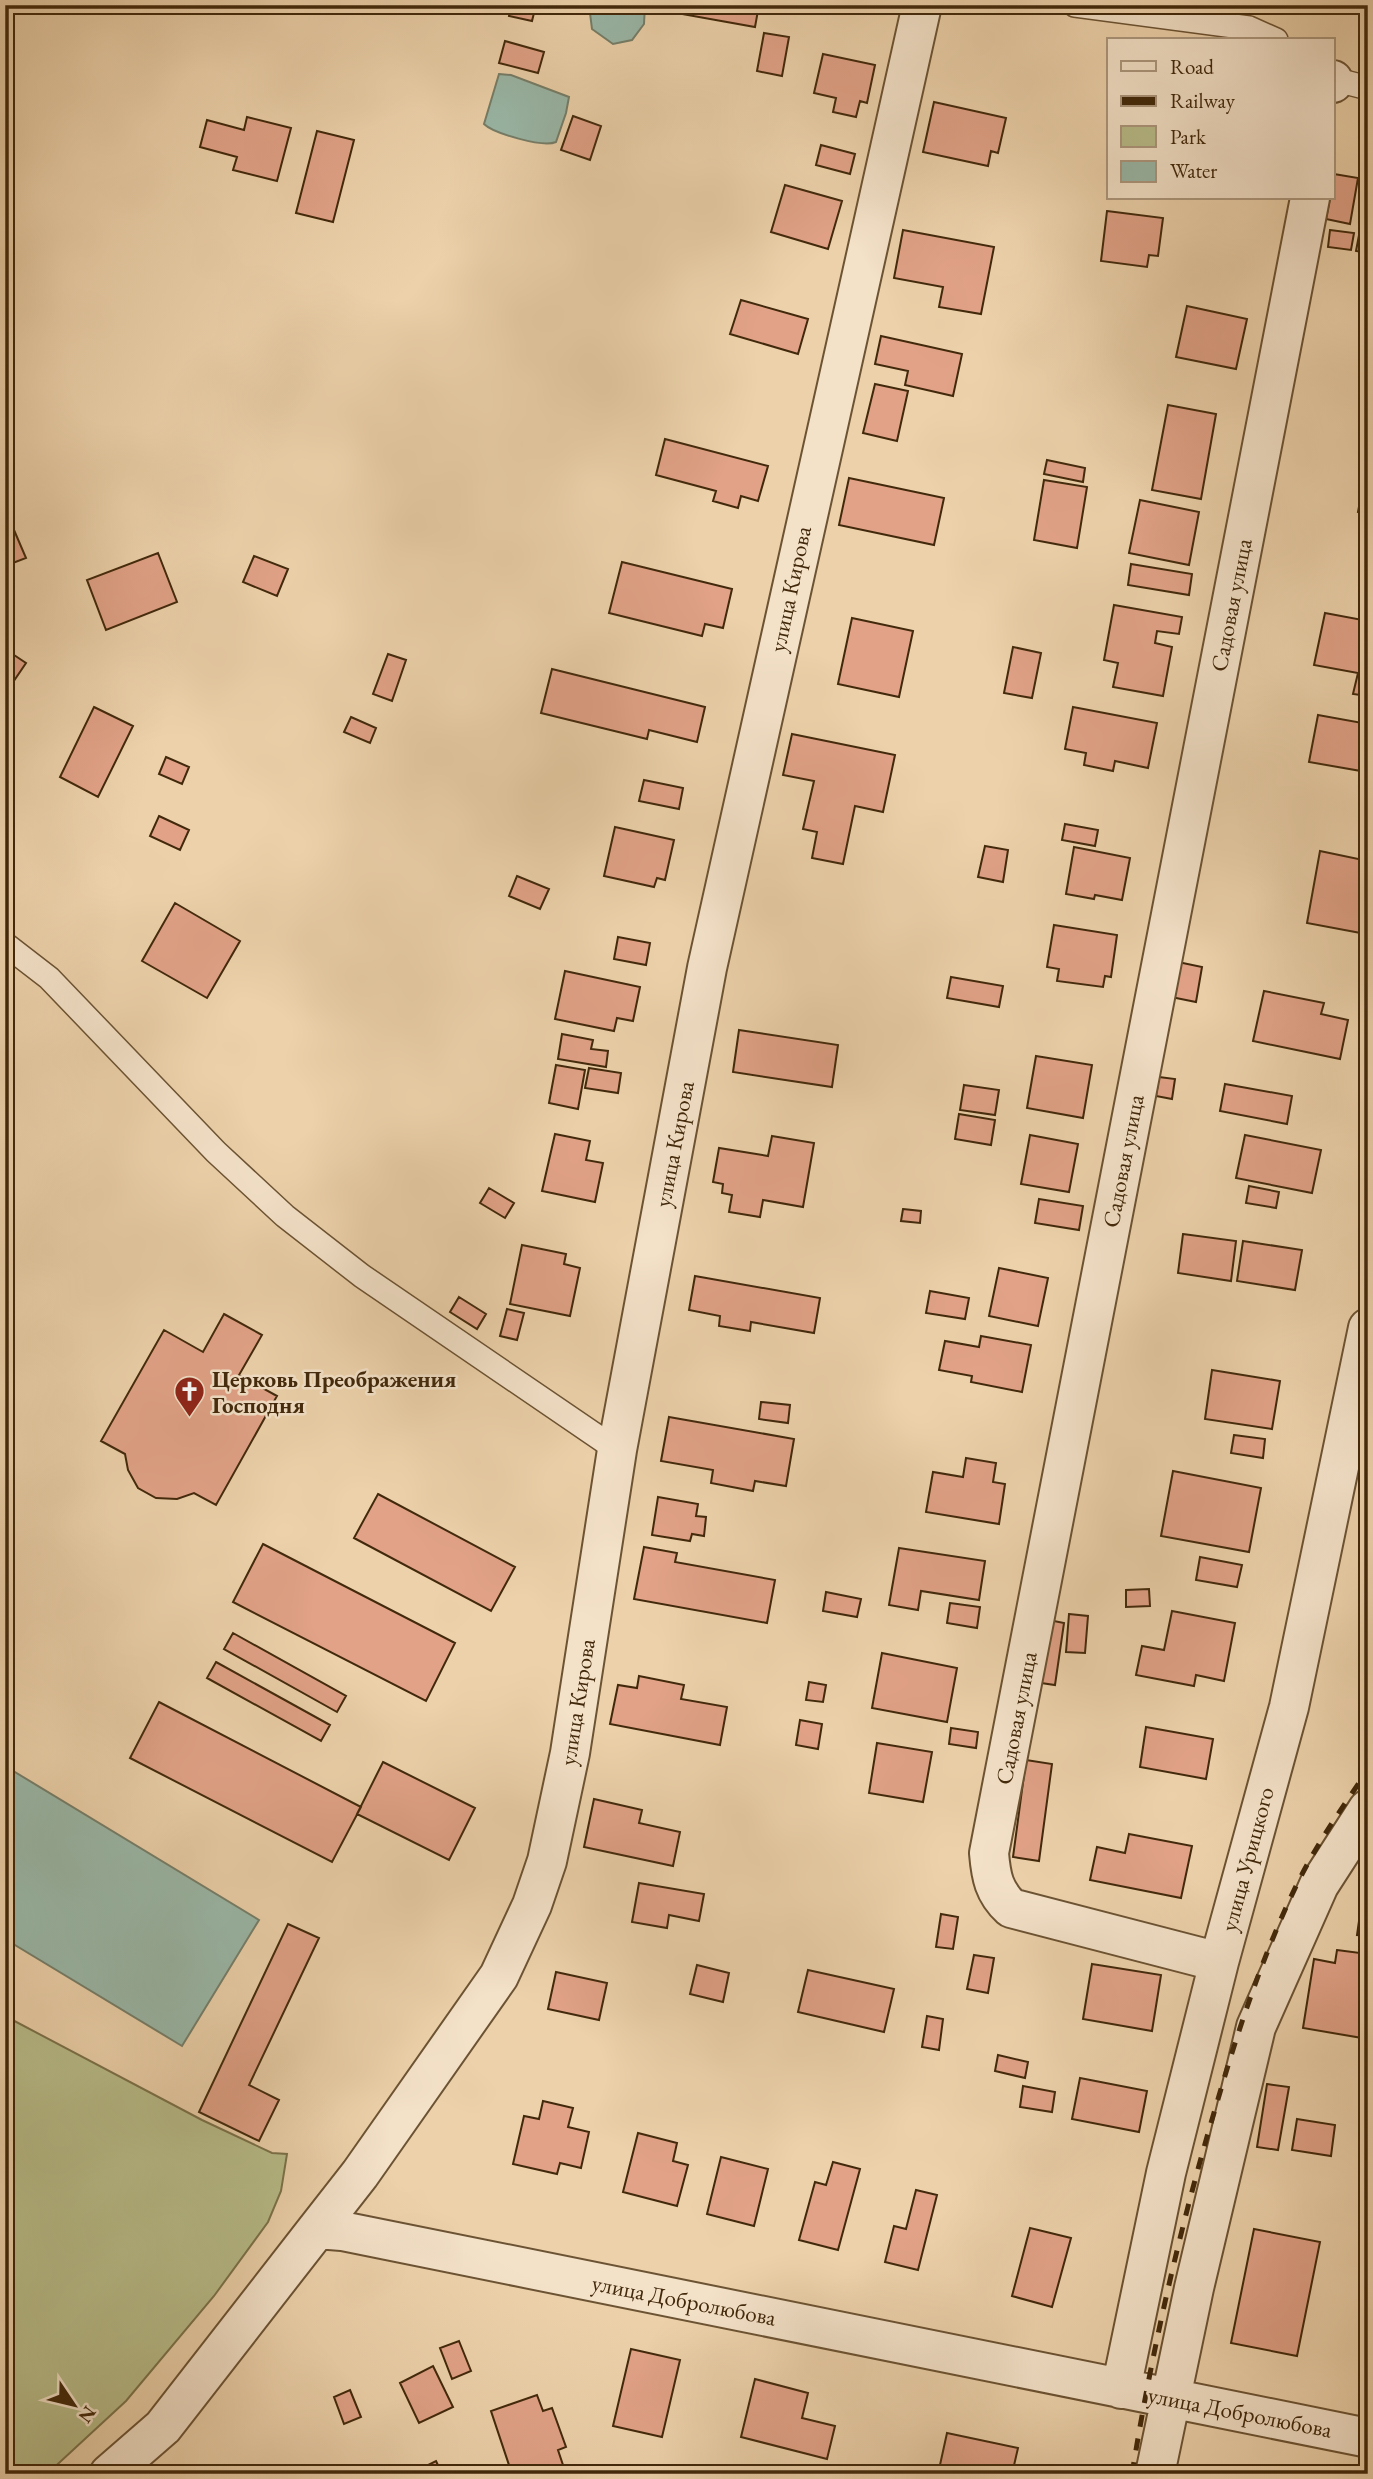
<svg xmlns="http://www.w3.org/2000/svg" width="1373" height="2479" font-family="'EB Garamond',serif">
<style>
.green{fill:#b7bc89;stroke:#7c724a;stroke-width:2}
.water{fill:#99b7a7;stroke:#767e69;stroke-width:2}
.building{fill:#e1a287;stroke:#42290b;stroke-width:2}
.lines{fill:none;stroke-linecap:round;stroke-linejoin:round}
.lane-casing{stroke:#6c5333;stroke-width:26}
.street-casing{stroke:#6c5333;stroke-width:42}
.lane{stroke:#f3e1c8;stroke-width:23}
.street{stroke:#f3e1c8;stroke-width:38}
.rail{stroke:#42290b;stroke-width:5;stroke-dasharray:12 12;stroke-linecap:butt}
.labels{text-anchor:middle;stroke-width:5;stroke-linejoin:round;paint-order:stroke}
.street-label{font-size:23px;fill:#42290b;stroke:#f3e1c8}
.poi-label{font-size:23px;font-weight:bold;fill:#42290b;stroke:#f3e1c8;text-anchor:start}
</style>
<rect width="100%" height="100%" fill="#ecd1aa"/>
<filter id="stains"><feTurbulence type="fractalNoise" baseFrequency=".00286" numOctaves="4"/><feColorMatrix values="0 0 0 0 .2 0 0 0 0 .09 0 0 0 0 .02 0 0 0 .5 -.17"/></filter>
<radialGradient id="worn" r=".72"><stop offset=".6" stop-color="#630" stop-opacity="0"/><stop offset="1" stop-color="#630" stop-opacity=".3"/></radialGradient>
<path class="green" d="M5 2016 202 2120 272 2153 287 2154 281 2191 268 2222 214 2296 126 2401 47 2474H5Z"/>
<path class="water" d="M589 5H645L644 24 632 40 613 44 592 29Z
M499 74 511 75 569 97 566 113 556 142C543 148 493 133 484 124Z
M5 1766 259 1920 182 2046 5 1939Z"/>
<path class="building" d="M511 5H536L532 21 509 16Z
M684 5H759L755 27 682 14Z
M764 33 789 37 782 76 757 71Z
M505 41 544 52 538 73 499 63Z
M823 54 875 65 867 103 860 101 856 117 833 112 836 98 814 93Z
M934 102 1006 118 998 153 991 151 988 166 923 152Z
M573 116 601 126 590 160 561 150Z
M247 117 291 128 277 181 233 170 237 157 200 147 207 120 244 130Z
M317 131 354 140 333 222 296 213Z
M821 145 855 154 850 174 816 165Z
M1334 174 1358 178 1350 224 1326 219 1330 198H1333Z
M785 185 842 201 828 249 771 232Z
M1107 211 1163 218 1158 256 1149 255 1147 267 1101 261Z
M903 230 994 247 981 314 939 307 943 287 894 278Z
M1330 230 1354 233 1351 250 1328 247Z
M1359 235 1368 236V253L1356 251Z
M741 300 808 319 798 354 730 334Z
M1187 306 1247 319 1236 369 1176 357Z
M881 336 962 354 953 396 905 385 908 371 875 364Z
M875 384 908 391 897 441 863 433Z
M1168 405 1216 414 1201 499 1152 490Z
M665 439 768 466 758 501 741 496 738 508 713 501 716 491 656 475Z
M1047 460 1085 468 1083 482 1044 474Z
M1367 464H1368V514L1358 512Z
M849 478 944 498 934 545 839 525Z
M1044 480 1087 487 1077 548 1034 540Z
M1140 500 1199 512 1189 565 1129 553Z
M5 509 26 558 5 566Z
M158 553 177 602 106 630 87 580Z
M254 556 288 569 277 596 243 582Z
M622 562 732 589 723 628 705 624 702 636 609 613Z
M1131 564 1192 574 1189 595 1128 585Z
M1114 605 1182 617 1179 634 1157 631 1155 643 1172 647 1163 696 1113 687 1118 663 1104 660Z
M1325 613 1368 621V696L1353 694 1358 673 1314 665Z
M852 618 913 631 899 697 838 684Z
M1013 647 1041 653 1032 698 1004 693Z
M5 649 26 663 5 694Z
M388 654 406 660 392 701 373 694Z
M552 669 705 707 697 742 649 730 647 739 541 713Z
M94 707 133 726 98 797 60 777Z
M1073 707 1157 723 1148 768 1115 761 1113 771 1084 765 1086 753 1065 749Z
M1318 715 1368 724V760H1363L1361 771 1309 762Z
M351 717 376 728 370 743 344 732Z
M792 734 895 755 883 812 855 806 843 864 812 858 817 832 803 829 814 781 783 775Z
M166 757 189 767 182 784 159 774Z
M644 780 683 788 679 809 639 801Z
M159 816 189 830 180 850 150 836Z
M1065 824 1098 830 1095 846 1062 840Z
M615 827 674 840 665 880 657 878 654 887 604 876Z
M985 846 1008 850 1003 882 978 877Z
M1074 847 1130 858 1122 900 1095 895 1094 899 1066 894Z
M1320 851 1368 861 1366 934 1307 923Z
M517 876 549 889 540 909 509 896Z
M175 903 240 941 207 998 142 961Z
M1054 925 1117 935 1111 977 1105 976 1103 987 1057 981 1059 969 1047 967Z
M618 937 650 943 646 965 614 959Z
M1178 962 1202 967 1196 1002 1171 997Z
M565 971 640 987 633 1021 617 1018 614 1031 555 1019Z
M951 977 1003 986 999 1007 947 998Z
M1264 991 1324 1003 1321 1014 1348 1020 1340 1059 1253 1041Z
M739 1030 838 1045 832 1087 733 1072Z
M562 1034 593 1040 591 1049 608 1051 606 1067 558 1059Z
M1036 1056 1092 1065 1083 1118 1027 1108Z
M556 1065 585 1070 578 1109 549 1103Z
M589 1068 621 1073 618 1093 585 1088Z
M1159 1077 1175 1079 1172 1099 1156 1096Z
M1225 1084 1292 1096 1287 1124 1220 1111Z
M964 1085 999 1090 995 1115 960 1110Z
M959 1114 995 1120 991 1145 955 1139Z
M555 1134 590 1141 586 1160 603 1163 595 1202 542 1191Z
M1030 1135 1078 1144 1069 1192 1021 1184Z
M1245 1135 1321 1150 1312 1193 1236 1178Z
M772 1136 814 1143 803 1207 763 1200 760 1217 729 1212 732 1195 722 1193 723 1184 713 1182 719 1148 768 1156Z
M1249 1186 1279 1192 1276 1208 1246 1203Z
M489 1188 514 1203 505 1218 480 1203Z
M1039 1199 1083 1206 1079 1230 1035 1223Z
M903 1209 921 1211 920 1223 901 1221Z
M1183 1234 1236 1241 1231 1281 1178 1273Z
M1243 1241 1302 1250 1295 1290 1237 1281Z
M522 1245 566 1254 564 1264 580 1268 570 1316 510 1304Z
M999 1268 1048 1278 1038 1326 989 1316Z
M695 1276 820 1298 814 1333 751 1322 750 1331 719 1326 720 1316 689 1310Z
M930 1291 969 1298 965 1319 926 1313Z
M459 1297 486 1314 477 1329 450 1312Z
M507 1309 524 1313 517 1340 500 1336Z
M224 1314 262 1335 239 1375 277 1396 216 1505 194 1493 177 1499 156 1498 138 1488 128 1470 125 1454 101 1441 164 1330 203 1352Z
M981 1336 1031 1345 1022 1392 971 1382 972 1376 939 1370 945 1341 979 1347Z
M1212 1370 1280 1381 1272 1429 1205 1419Z
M761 1402 790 1405 788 1423 759 1419Z
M669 1417 794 1439 786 1486 755 1481 753 1491 711 1483 713 1470 661 1461Z
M1234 1435 1265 1439 1263 1458 1231 1453Z
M966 1458 996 1463 993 1482 1005 1484 999 1524 926 1512 933 1472 963 1477Z
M1173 1471 1261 1488 1249 1552 1161 1536Z
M378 1494 515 1567 491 1611 354 1538Z
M658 1497 698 1504 696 1516 706 1517 704 1536 692 1534 690 1541 652 1535Z
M263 1544 455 1643 426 1701 233 1602Z
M644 1547 677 1553 675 1562 775 1580 767 1623 634 1599Z
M899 1548 985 1561 979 1600 921 1591 918 1610 889 1605Z
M1200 1557 1242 1565 1237 1587 1196 1580Z
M1149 1589 1150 1606 1126 1607V1590Z
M826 1592 861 1599 857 1617 823 1611Z
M950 1603 980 1607 977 1628 947 1623Z
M1172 1611 1235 1623 1224 1681 1196 1675 1194 1686 1136 1675 1142 1646 1164 1650Z
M1069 1614 1088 1616 1085 1653 1066 1652Z
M1044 1619 1064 1623 1055 1685 1034 1682Z
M233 1633 346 1696 337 1712 224 1649Z
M882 1653 957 1668 947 1722 872 1708Z
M216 1662 330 1725 321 1741 207 1678Z
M639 1676 684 1685 681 1699 727 1707 720 1745 610 1724 618 1685 637 1688Z
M809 1682 826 1685 823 1702 806 1700Z
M159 1702 361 1807 332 1862 130 1758Z
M800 1720 822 1724 818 1749 796 1745Z
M1146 1727 1213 1739 1206 1779 1140 1767Z
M951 1728 978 1732 976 1748 949 1744Z
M877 1743 932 1752 923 1802 869 1793Z
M1026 1760 1052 1764 1039 1861 1013 1857Z
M383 1762 475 1808 449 1860 357 1814Z
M594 1799 642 1810 639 1823 680 1832 673 1866 584 1847Z
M1129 1834 1192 1846 1181 1898 1090 1880 1097 1847 1125 1853Z
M639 1883 704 1894 699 1921 669 1915 667 1928 632 1922Z
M1362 1900 1368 1901V1936L1357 1935Z
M941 1914 958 1917 953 1949 936 1947Z
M288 1924 319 1938 249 2085 279 2100 259 2141 199 2112Z
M1337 1950 1368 1954 1365 1973H1368V2039L1303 2028 1314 1959 1335 1963Z
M974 1955 994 1958 988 1993 967 1989Z
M1092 1964 1161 1975 1152 2031 1083 2019Z
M697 1965 729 1973 723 2002 690 1994Z
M808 1970 894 1989 884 2032 798 2012Z
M556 1972 607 1983 599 2020 548 2009Z
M927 2016 943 2019 939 2050 922 2047Z
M998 2055 1028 2062 1025 2078 995 2071Z
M1080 2078 1147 2091 1139 2132 1072 2119Z
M1267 2084 1289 2087 1278 2150 1257 2147Z
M1023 2086 1055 2092 1052 2112 1020 2107Z
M543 2101 573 2108 568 2127 589 2132 581 2168 560 2163 557 2174 513 2164 524 2116 539 2119Z
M1297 2119 1335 2125 1331 2156 1292 2150Z
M638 2133 677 2143 673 2161 688 2165 677 2206 623 2192Z
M721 2157 768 2169 754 2226 707 2214Z
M833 2162 860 2169 838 2250 799 2240 815 2182 826 2185Z
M916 2190 937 2195 918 2270 885 2262 894 2226 906 2229Z
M1030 2228 1071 2238 1052 2307 1012 2296Z
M1254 2229 1320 2242 1297 2356 1231 2343Z
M459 2341 471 2371 452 2379 440 2348Z
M631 2349 680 2360 662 2437 613 2426Z
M433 2366 453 2407 419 2423 400 2383Z
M755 2379 808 2393 802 2418 835 2426 827 2459 741 2437Z
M350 2390 361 2417 344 2424 334 2397Z
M537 2395 543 2411 552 2408 566 2447 558 2450 566 2474H512L491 2411Z
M947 2433 1018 2448 1012 2474H938Z
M436 2461 442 2474H410Z"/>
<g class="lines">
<defs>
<path id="lane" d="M1075 5 1249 28 1276 40
M1333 79 1368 88
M5 944 49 978 216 1152 285 1216 362 1276 617 1450"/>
<path id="street" d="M1333 83V80
M1219 1962 1011 1908C994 1892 991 1877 989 1853L1310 198
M317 2229 360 2174 499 1976 532 1905 547 1861 570 1753 617 1450 707 968 922 5
M1121 2389 1166 2173 1219 1962 1289 1707 1368 1328
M109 2474 163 2427 317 2229 342 2231 1368 2438
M1155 2474 1194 2288 1256 2027 1319 1885 1368 1809"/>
</defs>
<use href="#lane" class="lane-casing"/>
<use href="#street" class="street-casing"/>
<use href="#lane" class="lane"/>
<use href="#street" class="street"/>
<path class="rail" d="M1132 2474C1152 2350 1180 2227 1216 2106 1238 2030 1263 1954 1298 1882 1318 1842 1343 1806 1368 1770"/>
</g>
<defs>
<symbol id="church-pin" viewBox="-11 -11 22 30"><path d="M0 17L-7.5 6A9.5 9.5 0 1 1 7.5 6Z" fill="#8f2418" stroke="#f3e1c8"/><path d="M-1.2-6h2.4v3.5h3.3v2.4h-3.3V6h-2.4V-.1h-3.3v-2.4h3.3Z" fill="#fff"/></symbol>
</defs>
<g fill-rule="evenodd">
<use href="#church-pin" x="172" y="1374" width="35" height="47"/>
</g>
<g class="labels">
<g class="street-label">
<text transform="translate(790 589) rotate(-78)" y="8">улица Кирова</text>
<text transform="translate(1231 605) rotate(-79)" y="8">Садовая улица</text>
<text transform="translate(674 1144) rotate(-79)" y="8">улица Кирова</text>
<text transform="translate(1123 1161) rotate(-79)" y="8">Садовая улица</text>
<text transform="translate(577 1702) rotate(-81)" y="8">улица Кирова</text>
<text transform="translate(1016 1718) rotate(-79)" y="8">Садовая улица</text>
<text transform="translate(1247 1859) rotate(-75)" y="8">улица Урицкого</text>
<text transform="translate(684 2300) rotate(11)" y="8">улица Добролюбова</text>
<text transform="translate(1240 2412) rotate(11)" y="8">улица Добролюбова</text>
</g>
<g class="poi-label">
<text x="212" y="1387">Церковь Преображения<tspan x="212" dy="26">Господня</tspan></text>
</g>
</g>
<rect width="1373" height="2479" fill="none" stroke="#ecd1aa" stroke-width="28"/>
<rect x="7" y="7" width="1359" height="2465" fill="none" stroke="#42290b" stroke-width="3.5"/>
<rect x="14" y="14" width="1345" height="2451" fill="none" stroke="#42290b" stroke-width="2"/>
<rect x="1107" y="38" width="228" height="161" fill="#f3e1c8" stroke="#ac977c" stroke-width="2"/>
<rect x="1121" y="61" width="35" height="10" fill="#f3e1c8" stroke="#ac977c" stroke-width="2"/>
<text x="1170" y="74" font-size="21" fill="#42290b">Road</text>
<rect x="1121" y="96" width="35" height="10" fill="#42290b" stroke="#ac977c" stroke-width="2"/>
<text x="1170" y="108" font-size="21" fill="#42290b">Railway</text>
<rect x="1121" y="126" width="35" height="21" fill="#b7bc89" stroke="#ac977c" stroke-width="2"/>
<text x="1170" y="144" font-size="21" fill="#42290b">Park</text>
<rect x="1121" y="161" width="35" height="21" fill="#99b7a7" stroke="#ac977c" stroke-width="2"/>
<text x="1170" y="178" font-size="21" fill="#42290b">Water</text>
<g transform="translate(74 2405) rotate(125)" stroke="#f3e1c8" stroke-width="5" paint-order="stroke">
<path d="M0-5L12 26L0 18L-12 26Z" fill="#42290b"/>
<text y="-10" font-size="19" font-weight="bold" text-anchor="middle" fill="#42290b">N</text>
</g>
<rect width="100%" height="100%" filter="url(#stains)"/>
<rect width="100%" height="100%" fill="url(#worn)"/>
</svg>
